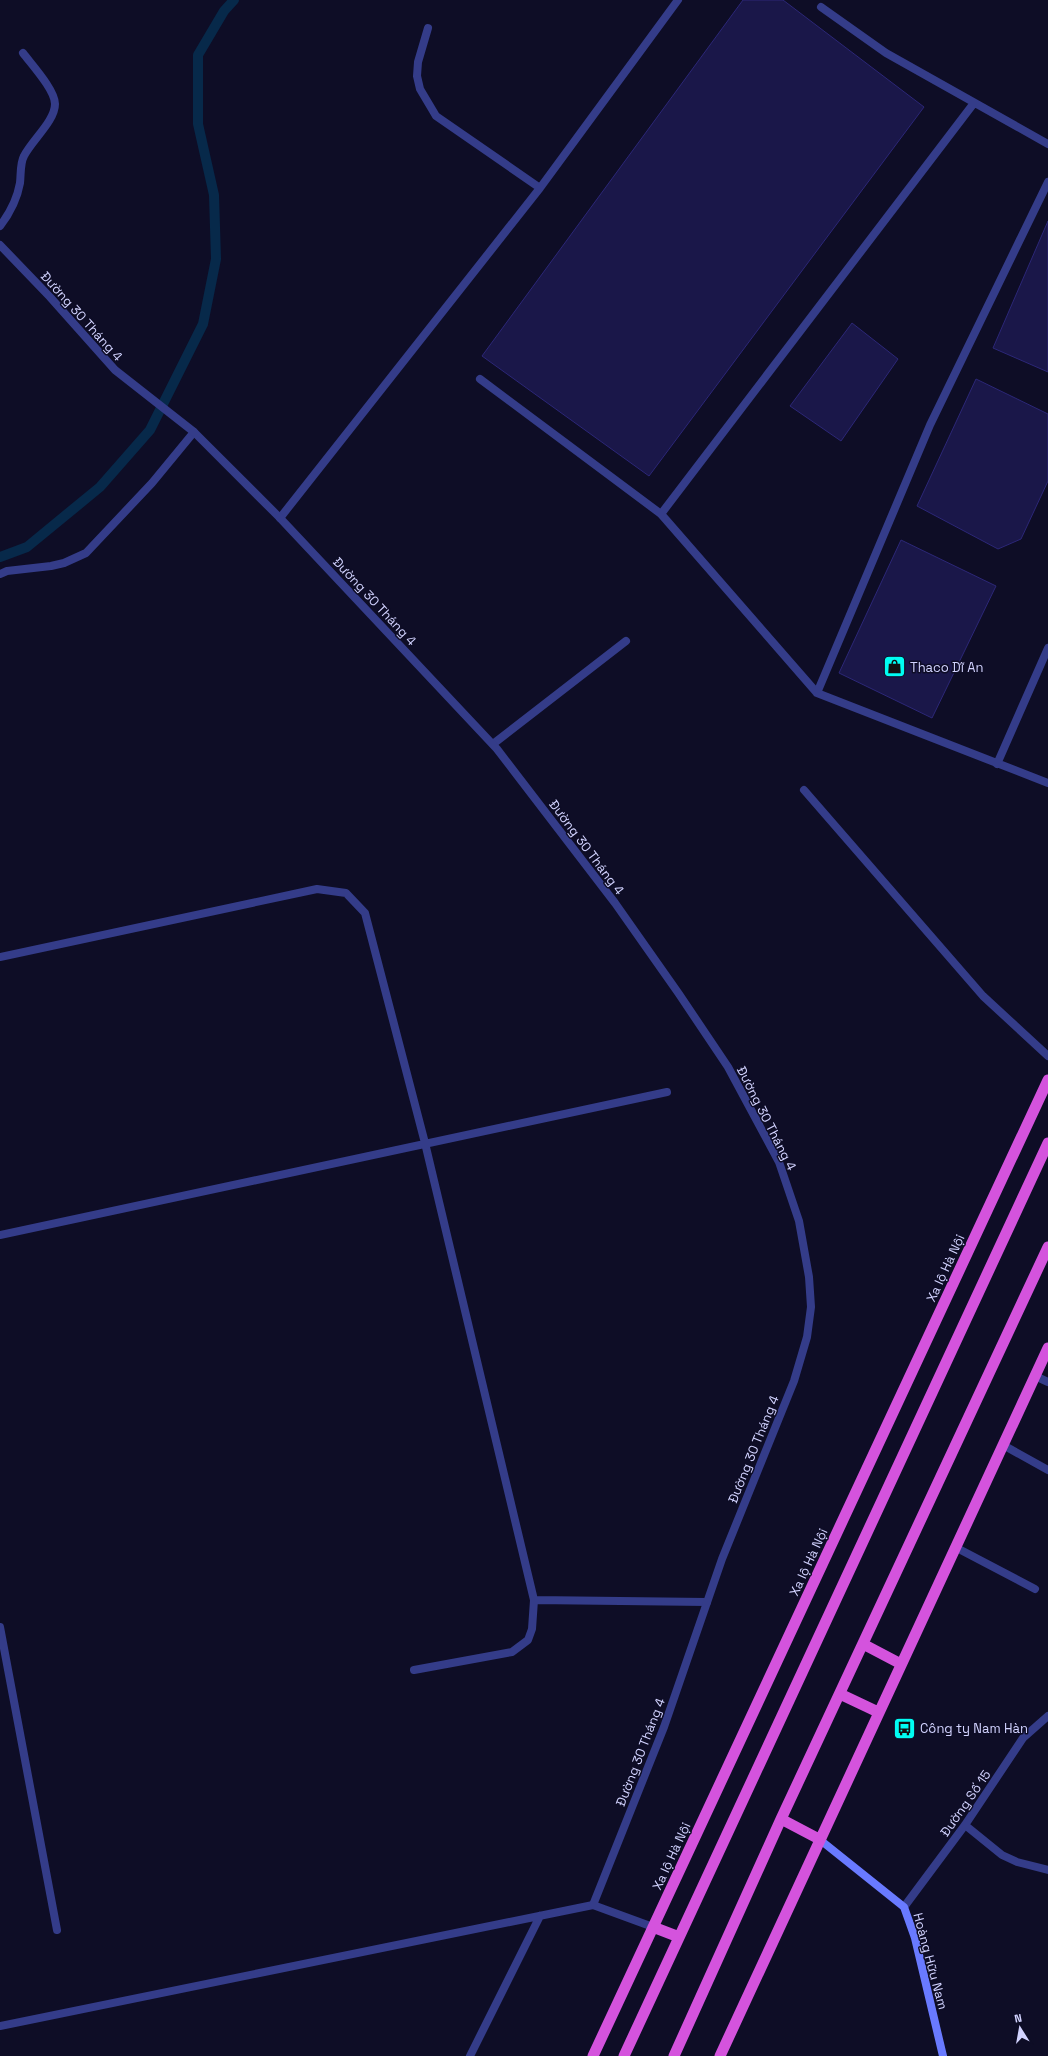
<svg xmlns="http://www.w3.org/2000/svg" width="1048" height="2056" font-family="'Space Grotesk',sans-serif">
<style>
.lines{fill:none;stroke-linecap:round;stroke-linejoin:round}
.stream{stroke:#07294a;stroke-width:10}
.building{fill:#1a1749;stroke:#2c2777}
.service{stroke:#343c89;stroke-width:8}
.minor{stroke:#343c89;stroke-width:8}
.tertiary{stroke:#343c89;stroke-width:8}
.secondary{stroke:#697aff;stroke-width:8}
.trunk{stroke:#d453dd;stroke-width:11}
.labels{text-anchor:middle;stroke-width:3;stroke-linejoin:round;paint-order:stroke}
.street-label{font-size:13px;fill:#d2d3ff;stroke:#0e0d26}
.poi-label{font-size:13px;fill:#d2d3ff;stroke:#0e0d26;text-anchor:start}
</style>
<rect width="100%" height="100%" fill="#0e0d26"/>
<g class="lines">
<path class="stream" d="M0 557 27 547 100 487 150 430 203 324 216 259 214 195 198 124V55L224 11 234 0"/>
</g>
<path class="building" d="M743 0H783L924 107 649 476 482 356Z
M1048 221V372L993 348Z
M852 323 898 359 841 441 790 406Z
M976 379 1048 414V481L1021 539 998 549 917 506Z
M901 540 996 586 932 718 839 673Z"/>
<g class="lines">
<path class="service" d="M821 7 886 53 1048 144
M428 28 418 62 417 76 420 89 436 116 540 188
M0 226C10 213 17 200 20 183 21 174 20 163 24 156 32 140 55 121 55 104 55 90 32 65 23 53
M480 379 661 514 817 693 1048 783
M661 514 974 103
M280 518 540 188 678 0
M817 693 930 425 1048 182
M997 764 1048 648
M804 790 983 996 1048 1056
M0 957 317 889 346 893 365 913 425 1143 534 1600 707 1602
M0 1235 667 1092
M1035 1376 1048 1382
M1003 1445 1048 1470
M955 1547 1035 1589
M0 1627 57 1930
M414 1670 512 1652 528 1640 532 1629 534 1600
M0 2026 593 1905
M470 2056 540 1916"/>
<path class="minor" d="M0 574 7 571 51 566 64 563 86 553 152 483 194 432
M493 744 626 641
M965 1825 1002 1855 1017 1862 1048 1870
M904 1907 965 1825 1023 1738 1048 1716"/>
<path class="tertiary" d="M0 245 50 297 115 370 194 432 280 518 497 749 615 903 679 994 728 1067 779 1162 799 1221 809 1277 811 1307 807 1337 794 1381 722 1559 664 1727 593 1905 653 1927"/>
<path class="secondary" d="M819 1839 904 1907 915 1938 943 2056"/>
<path class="trunk" d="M863 1644 901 1664
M840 1694 878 1712
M781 1819 819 1839
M653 1927 679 1937
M593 2056 1048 1080
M624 2056 1048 1143
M674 2056 781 1819 1048 1247
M720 2056 1048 1348"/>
</g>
<defs>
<symbol id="shop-square" viewBox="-11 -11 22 22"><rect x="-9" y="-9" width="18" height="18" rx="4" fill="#00fdf3" stroke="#0e0d26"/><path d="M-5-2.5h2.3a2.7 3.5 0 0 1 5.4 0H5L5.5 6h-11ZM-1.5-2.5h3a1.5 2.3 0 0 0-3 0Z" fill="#111"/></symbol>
<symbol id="bus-square" viewBox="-11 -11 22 22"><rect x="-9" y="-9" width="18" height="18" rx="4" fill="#00fdf3" stroke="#0e0d26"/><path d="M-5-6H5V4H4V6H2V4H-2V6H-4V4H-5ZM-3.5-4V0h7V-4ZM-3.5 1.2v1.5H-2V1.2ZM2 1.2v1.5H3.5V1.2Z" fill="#111"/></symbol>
</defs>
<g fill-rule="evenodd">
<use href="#shop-square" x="882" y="654" width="25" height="25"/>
<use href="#bus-square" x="892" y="1716" width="25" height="25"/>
</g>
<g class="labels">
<g class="street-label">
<text transform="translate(82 316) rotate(48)" y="5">Đường 30 Tháng 4</text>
<text transform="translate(375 601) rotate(47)" y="5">Đường 30 Tháng 4</text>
<text transform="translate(587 847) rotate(53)" y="5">Đường 30 Tháng 4</text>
<text transform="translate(767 1118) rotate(63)" y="5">Đường 30 Tháng 4</text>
<text transform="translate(945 1268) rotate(-65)" y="5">Xa lộ Hà Nội</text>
<text transform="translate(753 1449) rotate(-68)" y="5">Đường 30 Tháng 4</text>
<text transform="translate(808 1562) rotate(-65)" y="5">Xa lộ Hà Nội</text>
<text transform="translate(640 1752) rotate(-69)" y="5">Đường 30 Tháng 4</text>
<text transform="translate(965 1803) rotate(-55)" y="5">Đường Số 15</text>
<text transform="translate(671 1856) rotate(-65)" y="5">Xa lộ Hà Nội</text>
<text transform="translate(931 1961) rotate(75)" y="5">Hoàng Hữu Nam</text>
</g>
<g class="poi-label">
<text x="910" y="672">Thaco Dĩ An</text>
<text x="920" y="1733">Công ty Nam Hàn</text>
</g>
</g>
<g transform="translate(1020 2028) rotate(349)" stroke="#0e0d26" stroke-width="3" paint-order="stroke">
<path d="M0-3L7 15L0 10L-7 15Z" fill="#d2d3ff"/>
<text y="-6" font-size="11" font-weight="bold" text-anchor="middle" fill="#d2d3ff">N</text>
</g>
</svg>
